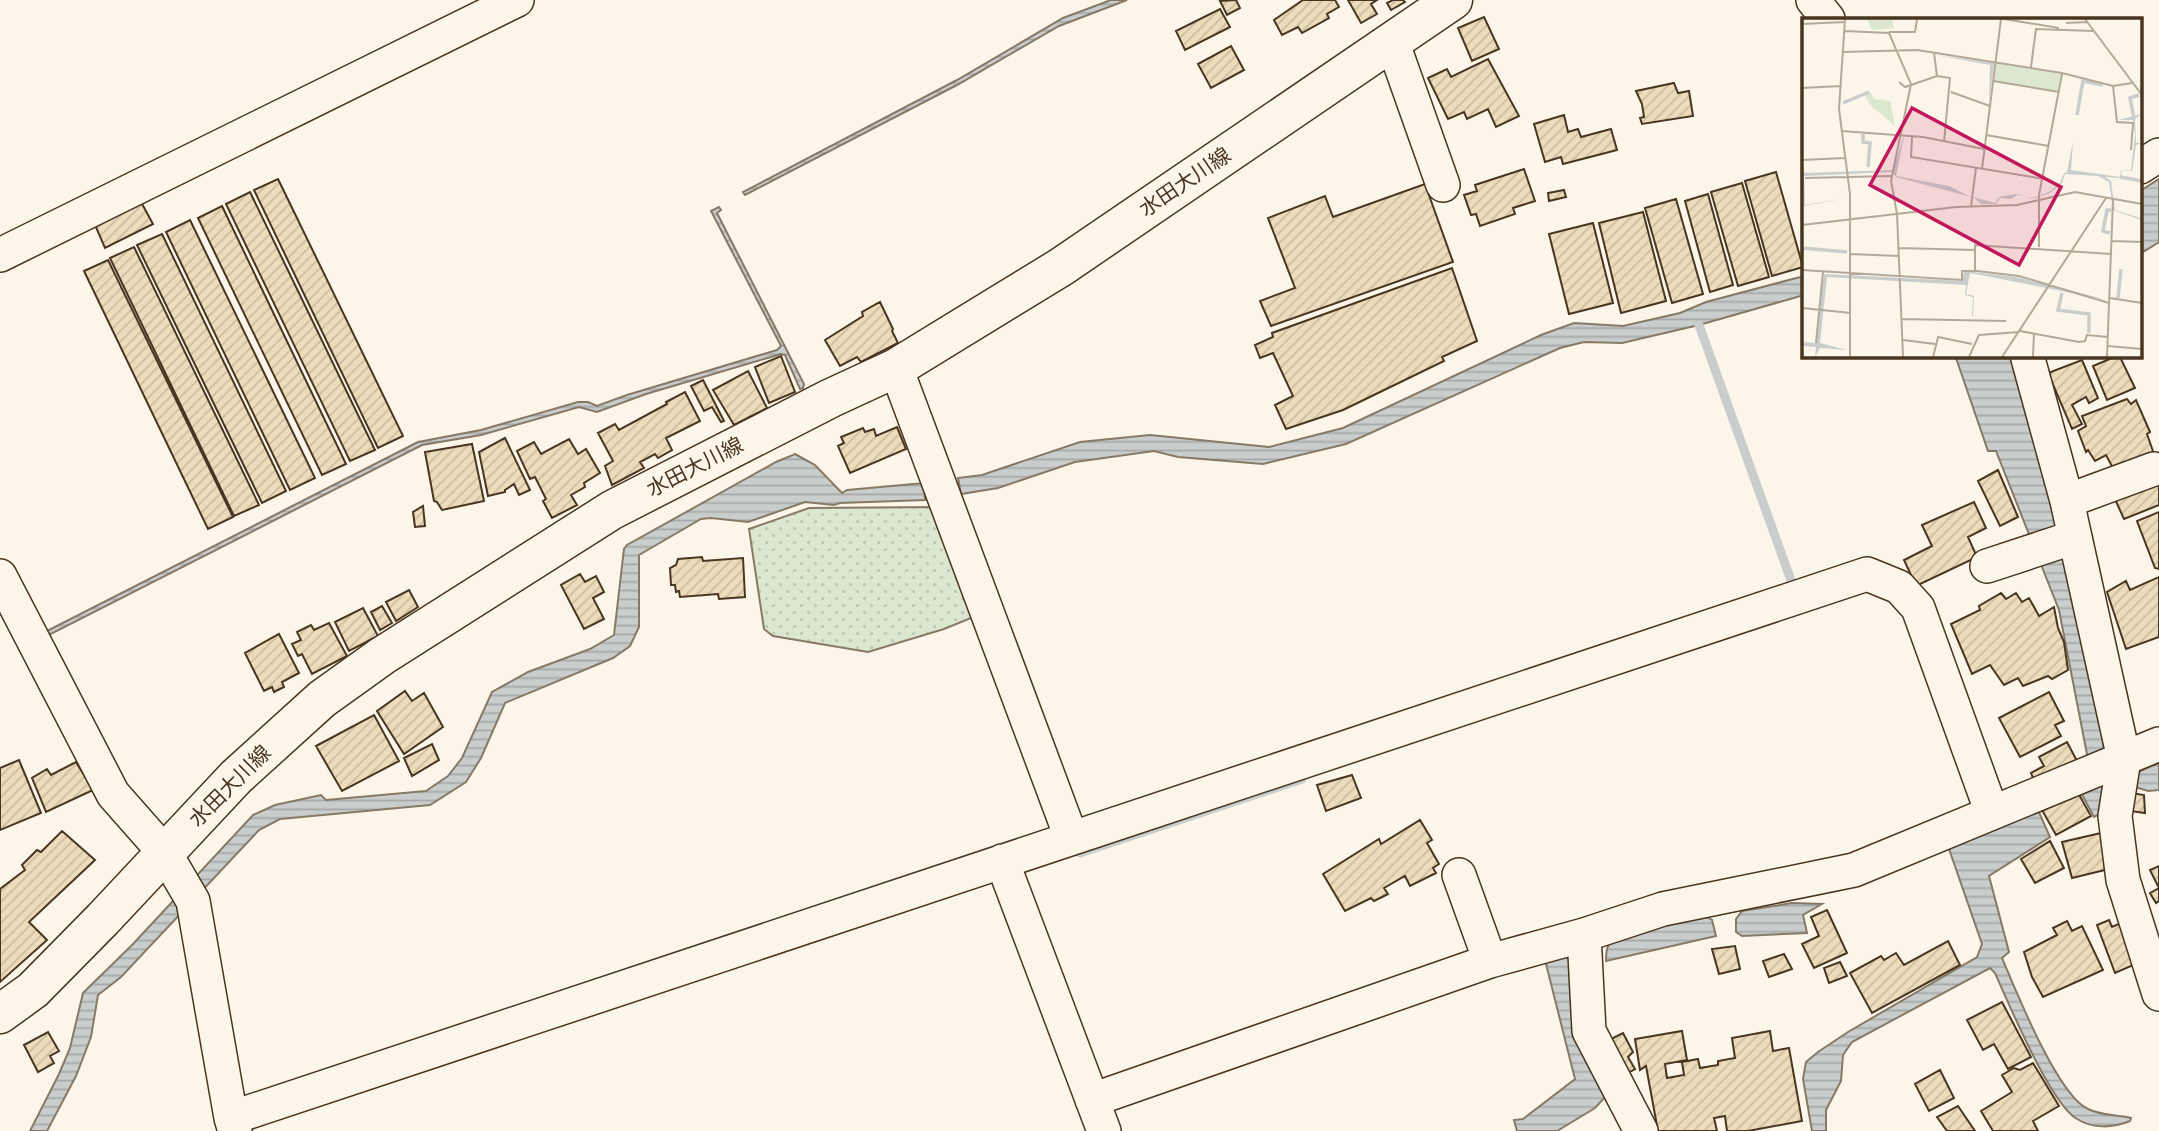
<svg xmlns="http://www.w3.org/2000/svg" width="2159" height="1131" font-family="Figtree,'Noto Sans JP',sans-serif">
<style>
.grass{fill:url(#grass-dots);stroke:#887966;stroke-width:2}
.water{fill:url(#water-rules);stroke:#887966;stroke-width:2}
.lines{fill:none;stroke-linecap:round;stroke-linejoin:round}
.stream{stroke:#c9cecd;stroke-width:9}
.building{fill:url(#building-hatch);stroke:#4a3520;stroke-width:2}
.minor-casing{stroke:#4a3520;stroke-width:36}
.major-casing{stroke:#4a3520;stroke-width:41}
.minor{stroke:#fbf6e9;stroke-width:33}
.major{stroke:#fbf6e9;stroke-width:38}
.labels{text-anchor:middle;stroke-width:5;stroke-linejoin:round;paint-order:stroke}
.street-label{font-size:21px;fill:#4a3520;stroke:#fbf6e9}
.inset-river{fill:none;stroke:#c9cecd;stroke-width:3.5}
.inset-road{fill:none;stroke:#b4a999;stroke-width:2}
.view{fill:#c2185b;fill-opacity:0.15;stroke:#c2185b;stroke-width:3.5}
.inset-edge{fill:none;stroke:#4a3520;stroke-width:3.5}
</style>
<defs>
<pattern id="grass-dots" width="8" height="8" patternUnits="userSpaceOnUse" patternTransform="scale(1.75)"><rect width="8" height="8" fill="#dce7d0"/><path d="M2 2h.1M6 6h.1" fill="none" stroke="#bec7b2" stroke-width="1.8" stroke-linecap="round"/></pattern>
<pattern id="water-rules" width="6" height="5" patternUnits="userSpaceOnUse" patternTransform="scale(1.75)"><rect width="6" height="5" fill="#c9cecd"/><path d="M0 2.5h6" fill="none" stroke="#a5a8a6"/></pattern>
<pattern id="building-hatch" width="6" height="6" patternUnits="userSpaceOnUse" patternTransform="scale(1.75)"><rect width="6" height="6" fill="#ecdcbc"/><path d="M-1 1l2-2M0 6l6-6M5 7l2-2" fill="none" stroke="#ccbda1"/></pattern>
</defs>
<rect width="100%" height="100%" fill="#fbf6e9"/>
<path class="grass" d="M938 507 976 616 944 629 868 652 773 636 764 629 749 529 809 508Z"/>
<path class="water" d="M1111 0H1127L1059 26 957 85 745 195 743 192 957 80 1063 18Z
M2159 179V242L2140 254V191Z
M719 207 721 210 717 213 804 384 803 388 800 389 785 355 781 354 646 394 597 412 579 407 481 435 422 445 47 636 45 632 418 442 481 430 578 402H588L597 406 627 395 777 350 781 346 711 211Z
M1804 276V295L1699 325 1622 343 1584 342 1560 348 1346 444 1263 464 1178 457 1154 451 1075 462 998 488 961 494 958 478 982 475 1080 442 1150 435 1269 447 1343 428 1541 335 1574 323 1623 326 1680 313 1706 302Z
M1955 355H2013L2058 525 2103 739 2107 810 2094 817 2079 789 2092 780 2059 610 1996 451H1988Z
M795 454 815 465 842 493 847 490 924 483 925 500 840 503 834 505 805 502 748 522 711 518 701 519 639 555V627L630 646 613 658 505 703 481 758 466 782 430 805 280 819 259 830 121 977 98 995 91 1037 76 1076 47 1131H30L59 1074 70 1048 83 993 133 944 253 815 275 805 321 795 326 800 426 791 448 776 462 758 492 692 528 672 590 649 614 635 624 549 627 545 776 462Z
M2159 763V790L2148 791 2138 788 2134 781 2140 771Z
M2038 810 2050 837 1989 876 2009 952 2002 958C2016 991 2058 1096 2088 1109 2102 1116 2116 1114 2131 1118L2130 1121C2113 1128 2093 1129 2077 1119 2050 1103 2009 1004 1995 973L1990 968 1852 1042 1843 1055 1841 1081 1826 1110V1131H1812L1803 1079 1806 1062 1818 1052 1848 1032 1977 957 1982 944 1948 846Z
M1792 903 1822 904 1803 915 1807 933 1742 936 1736 932V919L1742 911Z
M1707 917 1712 920 1716 936 1606 961C1606 946 1608 941 1622 934Z
M1565 949 1579 970 1606 1096 1595 1108 1557 1131H1517L1514 1120 1523 1119 1575 1079 1544 956Z"/>
<g class="lines">
<path class="stream" d="M1699 325 1792 583
M1080 853 1302 779"/>
</g>
<path class="building" d="M1236 0 1240 8 1227 15 1220 1Z
M1303 0H1335L1339 7 1327 14 1329 18 1302 33 1298 27 1282 35 1274 20Z
M1348 0H1377L1371 4 1377 14 1361 23Z
M1393 0H1403L1405 2 1391 10 1387 3Z
M1220 9 1230 27 1185 50 1176 31Z
M1484 17 1499 49 1472 61 1458 28Z
M1231 46 1244 70 1211 88 1198 64Z
M1488 59 1519 116 1496 127 1488 109 1467 119 1464 112 1448 119 1428 78 1447 69 1451 77Z
M1674 83 1678 93 1689 91 1693 116 1642 124 1640 118 1644 117 1642 104 1636 91Z
M1564 115 1568 132 1578 129 1581 137 1611 129 1617 150 1563 164 1561 157 1545 162 1534 124Z
M1524 169 1535 201 1513 208 1515 214 1480 226 1476 214 1471 215 1464 195 1477 191 1475 185Z
M1776 172 1803 267 1772 276 1745 181Z
M278 179 403 436 378 448 254 190Z
M1742 183 1769 277 1738 286 1711 192Z
M1425 184 1453 262 1271 326 1260 301 1295 288 1268 218 1325 196 1333 217Z
M1564 190 1566 197 1549 201 1548 193Z
M250 192 375 450 350 461 226 204Z
M1708 194 1733 285 1710 292 1685 201Z
M1676 199 1703 294 1672 303 1645 208Z
M141 202 153 224 105 248 95 225Z
M222 206 346 464 322 475 198 218Z
M1643 212 1666 301 1621 313 1599 223Z
M190 220 315 478 290 490 166 232Z
M1593 223 1613 303 1569 314 1549 234Z
M162 234 286 491 262 503 137 245Z
M134 247 259 505 234 516 110 258Z
M108 260 233 517 208 529 84 271Z
M1452 268 1477 341 1442 357 1444 361 1343 410 1286 429 1275 405 1293 396 1273 353 1260 358 1255 345 1273 337 1272 333Z
M880 302 893 329 892 331 898 343 861 362 857 357 840 366 825 340 863 316 862 312Z
M2119 355 2135 388 2107 400 2093 366Z
M781 356 795 392 769 403 755 367Z
M2082 360 2098 398 2089 403 2086 397 2072 405 2082 424 2072 429 2048 373Z
M748 371 767 408 734 425 713 390Z
M703 380 724 421 721 422 712 407 704 411 691 386Z
M685 392 700 421 666 438 672 450 658 458 655 454 640 462 644 468 612 485 605 466 613 461 598 433 615 424 619 430 667 404 666 402Z
M2127 399 2131 404 2136 400 2150 432 2147 434 2155 457 2114 470 2106 455 2095 461 2088 450 2086 452 2078 431 2086 426 2082 416Z
M897 427 906 449 850 473 838 446 844 443 841 437 863 428 865 432 874 429 876 436Z
M505 438 530 490 519 495 514 484 505 490V492L488 496 479 452Z
M569 439 578 454 586 449 600 473 584 483 585 487 571 495 577 505 552 518 543 501 546 499 535 477 530 479 517 451 534 442 541 454Z
M472 444 484 501 442 510 437 502 434 501 425 452Z
M1998 470 2018 517 2000 526 1978 481Z
M2157 479 2159 485V505L2124 519 2114 497Z
M1974 502 1986 528 1968 537 1977 557 1916 586 1904 560 1932 546 1922 525Z
M423 506 425 526 415 527 413 512Z
M2159 512V569L2155 568 2137 521Z
M702 557 703 561 743 558 745 597 719 599 718 594 680 597 679 591 676 592 675 585H671L670 568 676 565 678 559Z
M580 574 585 582 596 576 604 592 593 598 604 619 584 629 561 585Z
M2159 577V637L2126 649 2107 592 2126 581 2130 590Z
M409 590 418 607 396 621 386 602Z
M2001 593 2006 599 2016 593 2022 602 2029 598 2039 616 2054 607 2058 628 2064 642 2068 670 2052 679 2048 676 2023 686 2018 678 2004 685 1990 665 1972 674 1951 624 1980 610 1979 606Z
M382 606 392 623 380 630 371 612Z
M363 608 378 636 349 651 335 622Z
M329 623 347 656 312 674 302 654 298 656 292 644 301 640 297 632 311 625 314 630Z
M279 634 299 673 282 682 284 687 274 692 272 687 264 691 245 653Z
M405 691 412 701 424 693 443 727 404 754 377 711Z
M2049 692 2064 721 2055 725 2061 736 2020 757 1999 718Z
M374 715 399 761 342 791 316 746Z
M2067 742 2077 761 2035 783 2031 773 2044 766 2039 757Z
M432 744 439 760 412 776 404 758Z
M19 760 41 813 0 830V768Z
M76 762 93 790 46 812 32 778 47 769 51 775Z
M1352 775 1361 798 1326 811 1317 785Z
M2077 791 2091 816 2056 835 2042 810Z
M2131 793 2144 795 2145 813 2130 811Z
M1420 820 1432 840 1427 843 1439 864 1433 868 1436 873 1410 886 1405 876 1384 888 1388 894 1374 901 1371 898 1345 911 1323 874 1379 839 1381 844Z
M62 831 95 860 29 922 47 940 0 982V889L25 870 22 865 37 850 41 852Z
M2101 833 2109 869 2072 878 2062 842Z
M2050 841 2064 868 2035 883 2021 859Z
M2159 866V901L2156 903 2150 893 2159 888 2150 870Z
M1827 910 1847 953 1814 968 1802 944 1819 936 1811 917Z
M2109 920 2112 927 2123 922 2138 963 2115 973 2097 925Z
M2067 921 2072 931 2082 926 2103 970 2043 997 2032 977 2024 952 2057 935 2053 928Z
M1948 941 1960 965 1872 1013 1850 973 1881 956 1884 960 1896 953 1904 965Z
M1735 946 1740 969 1719 974 1712 949Z
M1784 954 1792 969 1769 977 1763 961Z
M1840 962 1847 976 1829 983 1824 968Z
M2002 1002 2031 1057 2008 1069 1994 1044 1983 1050 1967 1020Z
M1682 1031 1687 1060 1665 1064 1667 1078 1684 1075 1682 1062 1698 1059 1700 1068 1718 1065V1061L1735 1058 1732 1038 1770 1031 1773 1051 1789 1048 1802 1121 1748 1131H1727L1725 1116 1714 1118 1717 1131H1658L1646 1066 1640 1070 1635 1039Z
M48 1032 59 1051 50 1056 54 1063 38 1072 24 1045Z
M1623 1033 1633 1052 1628 1057 1635 1069 1626 1074 1607 1041Z
M2033 1063 2059 1106 2033 1121 2038 1131H1993L1981 1111 2012 1092 2002 1075 2014 1068 2020 1070Z
M1940 1070 1954 1098 1929 1111 1915 1084Z
M1958 1106 1975 1131H1947L1937 1117Z"/>
<g class="lines">
<defs>
<path id="minor" d="M1813 0 1828 19
M1392 41 1443 185
M2140 167 2159 155
M0 255 517 0
M2027 355 2067 501 2124 759 2115 816 2123 880 2159 994
M896 368 1071 837
M2067 501 2154 469
M1987 566 2075 537
M0 576 113 794 165 853 193 901 231 1118 235 1131
M1002 861 1104 1131
M1459 875 1490 961
M1584 935 1589 1031 1641 1131
M1092 1100 1490 961 1584 935 1663 909 1854 870 2159 744
M231 1118 1867 574 1899 587 1918 608 1992 813"/>
<path id="major" d="M0 1014 33 990 103 919 236 777 322 699 382 656 612 510 831 398 896 368 1061 267 1453 0"/>
</defs>
<use href="#minor" class="minor-casing"/>
<use href="#major" class="major-casing"/>
<use href="#minor" class="minor"/>
<use href="#major" class="major"/>
</g>
<g class="labels">
<g class="street-label">
<text transform="translate(1185 182) rotate(-34)" y="7">水田大川線</text>
<text transform="translate(695 467) rotate(-27)" y="7">水田大川線</text>
<text transform="translate(230 786) rotate(-45)" y="7">水田大川線</text>
</g>
</g>
<g transform="translate(1802 18)">
<rect width="340" height="340" fill="#fbf6e9"/>
<path d="M68 74 72 81 88 83 93 108 68 87 62 76Z" fill="#dce7d0"/>
<path d="M65 1H90L92 10 70 12ZM194 44 259 56 256 74 192 63Z" fill="#dce7d0"/>
<path d="M134 37 192 45 187 85 188 47ZM339 96 333 101 334 125H339L334 127 330 153 320 152 319 159 317 160 303 159 309 163 313 192 338 200 339 202 311 192 307 164 296 158 263 156 260 165 248 175 230 181 217 176 209 181 198 180 194 186H179L171 179 193 185 197 179 214 176 230 180 247 174 258 165 262 155 265 154 271 123 269 152 318 159 319 152H329L333 117 331 102H316ZM103 114 94 158 147 168 169 179 94 159 89 154 2 158 3 187 45 180 2 188 0 143 2 155 91 152ZM162 253 214 259 306 282 168 255 164 276 172 278 171 298 203 303 170 298 171 279 163 277 164 267 25 259 18 325 45 332 18 330 13 339 14 329 0 328V324L13 325 22 256 160 263Z" fill="#c9cecd"/>
<path class="inset-river" d="M41 85 67 74M275 97 281 63 301 67M332 101 328 80 337 77M61 116V124L68 125 66 149M318 159 340 163M308 215 301 213 305 192H309M0 230 45 234M260 275 256 292 287 296V315M316 280 319 251"/>
<path class="inset-road" d="M43 1 37 91 48 176V339M202 1 257 10M283 1 340 77M264 5 286 4M0 6 43 4M42 13 87 15 109 66 89 163 95 196 101 339M87 14H113L115 1M40 34 115 32 260 55 311 68 330 65M132 35 135 58M229 49 234 11 291 13M191 63 257 74M97 64 103 69 135 58 148 60 142 124M311 68 315 104 331 105 329 132M0 70 38 68M149 74 188 88M39 113 121 119 182 131M184 117 247 128M110 118 109 139 242 161M0 142 43 140M180 151 199 1M3 160 89 158M169 188 174 150M0 207 154 189 215 187 273 174 340 186M310 223 340 224M237 229V177L260 56M97 230 173 232M48 236 97 238M0 252 160 262V253H175L217 258 307 285M173 253V227L309 236M308 280 340 285M0 290 49 295M99 301 204 303M218 313 277 324 283 323 285 317 306 319M101 322 133 326M14 325 21 254M306 328 340 331M131 339 136 319 170 326M167 339 177 317 217 314M200 339 304 180M231 339 232 316M305 339 311 181"/>
<path class="view" d="M110 90 259 169 217 247 68 167Z"/>
<rect width="340" height="340" class="inset-edge"/>
</g>
</svg>
